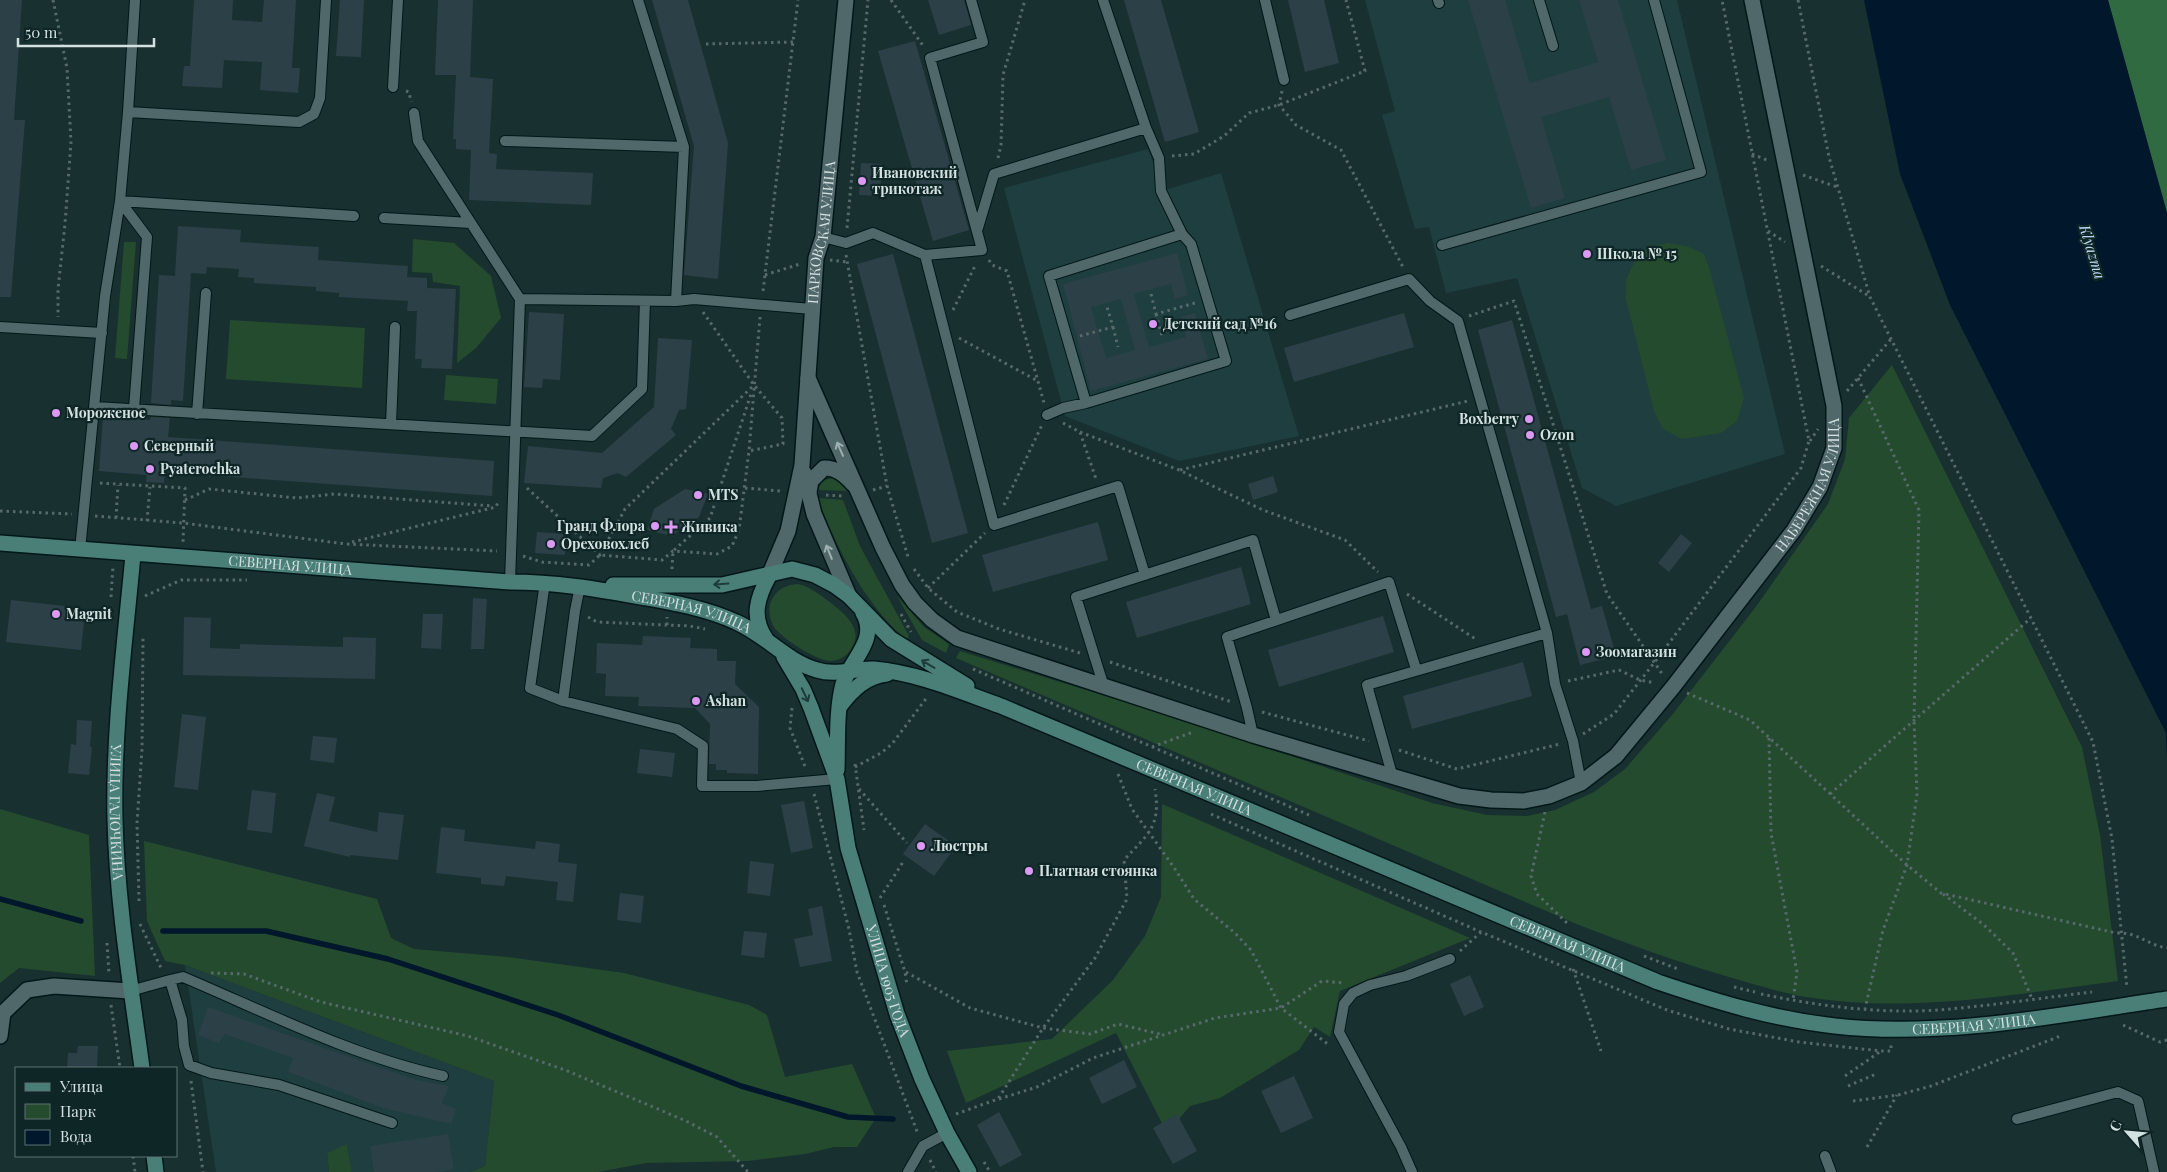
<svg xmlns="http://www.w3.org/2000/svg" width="2167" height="1172" font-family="'Playfair Display',serif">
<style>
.built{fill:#1e3e3f}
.green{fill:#244b2e}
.forest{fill:#2f6a40}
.water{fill:#00172c}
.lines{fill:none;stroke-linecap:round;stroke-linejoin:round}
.stream{stroke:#00172c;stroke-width:5.5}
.building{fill:#2c4047;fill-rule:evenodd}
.lane-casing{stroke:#031718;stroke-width:12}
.street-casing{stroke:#031718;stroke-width:18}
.secondary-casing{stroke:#031718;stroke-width:18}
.path{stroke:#576a6a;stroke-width:3;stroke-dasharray:2.5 4;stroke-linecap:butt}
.lane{stroke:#506869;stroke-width:10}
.street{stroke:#506869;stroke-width:15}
.secondary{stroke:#4a7f77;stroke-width:15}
.oneway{stroke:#9fb1b1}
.oneway2{stroke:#1e3c3a}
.poi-dot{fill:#dc99f4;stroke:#0f2626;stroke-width:2}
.labels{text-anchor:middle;stroke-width:4.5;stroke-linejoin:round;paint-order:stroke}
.poi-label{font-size:14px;font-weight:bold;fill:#d4e1e1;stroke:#0f2626;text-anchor:start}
.street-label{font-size:14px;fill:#d4e1e1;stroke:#0f2626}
.water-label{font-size:15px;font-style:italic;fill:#bbd8f3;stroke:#0f2626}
</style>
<rect width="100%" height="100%" fill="#193030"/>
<path class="built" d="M1365 0H1677L1785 454 1616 506 1582 488 1517 278 1446 293 1429 227 1415 229 1382 115 1395 111Z
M1148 149 1163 188 1162 191 1221 173 1299 436 1179 461 1065 416 1004 188Z
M185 965 494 1081 485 1166 470 1172H352L347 1145 327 1153 329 1172H216Z"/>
<path class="green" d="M413 239 454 243 491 276 501 318 476 348 457 363 460 286 433 282 432 273 412 272Z
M124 242H136L127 359 115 358Z
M1668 243 1687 246 1704 254 1710 271 1744 398 1737 421 1721 433 1682 439 1663 429 1654 411 1626 300V280L1635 260 1649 247Z
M230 320 365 328 362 388 226 379Z
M1892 365 2082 747 2100 835 2118 981C2018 994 1914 1013 1813 998 1784 994 1757 985 1729 977 1677 962 1628 944 1579 925L956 658 960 651 1186 721 1432 803 1487 815 1527 816 1555 810 1594 792 1625 769 1672 715 1755 608 1828 504 1845 459 1849 418Z
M446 375 498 379 496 404 444 400Z
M832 478 839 481 847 491 818 490 822 481Z
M818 498 843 500 860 546 909 636 907 640C867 608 835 546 818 498Z
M798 584C811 587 820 595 831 603 846 615 864 629 851 649 847 656 840 660 832 661 818 662 781 638 774 627 762 605 775 585 798 584Z
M897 596 924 627 949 644 946 653 922 640Z
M1162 804 1470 938 1340 991 1330 1037 1314 1027 1299 1050 1220 1098 1190 1106 1167 1133 1116 1033 966 1103 947 1051 1052 1039 1113 980 1145 936 1161 897Z
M0 809 89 835 95 976 19 968 0 983Z
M144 841 377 899 391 938 414 949 508 957 624 973 749 1005 767 1015 785 1077 852 1064 876 1118 857 1147H834L805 1154 748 1161 646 1163 598 1172H470L485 1166 494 1081 185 965 165 961 147 921Z
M347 1144 352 1172H329L327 1153Z"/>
<path class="forest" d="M2108 0H2167V213Z"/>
<path class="water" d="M1864 0H2108L2167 213V762L2166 733 1950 305 1900 174Z"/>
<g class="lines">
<path class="stream" d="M0 899 81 921
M163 931H266L388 959 558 1015 741 1086 848 1117 893 1119"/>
</g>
<path class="building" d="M0 0H22L14 120H25L11 297H0Z
M194 0H233L232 20 262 22 264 0H296L292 68H300L298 93 260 90 262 62 224 60 222 88 182 86 184 66H190Z
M340 0H364L361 57 336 56Z
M438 0H473L470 77 493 79 489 153 497 154 496 169 593 173 591 205 469 200 471 150 456 149V139H453L456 75H435Z
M652 0H688L728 143 718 279 684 275 694 146Z
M928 0H964L971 25 939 35Z
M1124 0H1161L1199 132 1165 142Z
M1288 0H1324L1339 63 1305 72Z
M1468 0H1505L1530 83 1598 62 1579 0H1618L1666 160 1631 170 1609 97 1541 117 1565 198 1531 208Z
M915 41 969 230 933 241 878 51Z
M861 163 882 164 880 196 859 195Z
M178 226 241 230 240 242 319 247 318 260 408 266 407 277 427 278V288L456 289 452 369 421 368 422 359H415L417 311H407L408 301 339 297V293L316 291V287L254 283V278L238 277 239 269 207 267 206 274 191 273 183 401 171 400V405L151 403 159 275 175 276Z
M1177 253 1188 295 1175 299 1171 284 1134 294 1149 347 1186 337 1181 317 1195 313 1208 359 1091 391 1063 284ZM1121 299 1135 350 1106 358 1091 307Z
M893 254 968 533 932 543 857 264Z
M529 312 564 314 560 380 543 379 542 388 524 387Z
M1404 313 1414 347 1294 382 1284 348Z
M1512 320 1591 609 1602 606 1616 656 1580 665 1567 614 1556 617 1478 330Z
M658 338 692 340 686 409 679 410 671 429 676 435 626 477 618 473 603 478 601 488 524 483 528 446 602 453 654 407Z
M103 416 150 420 151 417 170 418 168 437 494 461 492 496 165 472 164 483 146 482 147 475 99 471Z
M1273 476 1278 492 1253 500 1248 484Z
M685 489 708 494 699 517 672 536 647 530 654 509Z
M1098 522 1108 560 993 592 982 555Z
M537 532 566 534 565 555 535 553Z
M1681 534 1692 543 1669 572 1658 563Z
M1241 567 1251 604 1137 638 1126 602Z
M473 598 487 599 484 649H471Z
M11 600 65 606 84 623 81 650 6 642Z
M423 614H443L441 649 421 648Z
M1383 616 1394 652 1279 687 1268 650Z
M184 617 211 618 210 648 240 649V644L343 647V637L376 638 375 679 183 675Z
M643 636 691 638 690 648 717 649V661H736L735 684 759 707 758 774 727 773V770H716V764H709L710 724 695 708 638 706 639 697 605 696 606 674 596 673 597 643 642 645Z
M1523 662 1532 696 1412 729 1403 696Z
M182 714 206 717 198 790 174 787Z
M77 720 92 721 90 747H92L89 775 68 773 71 744 76 745Z
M313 736 337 738 334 763 310 760Z
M640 749 675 753 672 777 637 773Z
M252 790 276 793 272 833 247 830Z
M317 793 335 797 329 821 377 832 379 812 404 815 398 860 350 855V857L304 846Z
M804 801 813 848 791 853 781 805Z
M925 824 956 846 934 876 903 854Z
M441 827 465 830 464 841 535 849 536 841 560 844 558 862 577 864 573 902 556 900 558 882 506 876 504 886 481 884V878L436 873Z
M750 861 774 864 770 896 747 893Z
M620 893 644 896 641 923 617 920Z
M822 906 832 961 800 967 794 939 813 935 808 909Z
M744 931 767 933 764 958 741 955Z
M1470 975 1484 1007 1464 1016 1450 984Z
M208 1007 416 1080 449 1086 442 1103 456 1109 451 1124 383 1108 288 1072 293 1058 225 1034 219 1043 198 1035Z
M78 1046H98L97 1068H67L68 1053H77Z
M1124 1060 1137 1087 1102 1104 1089 1078Z
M1294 1076 1313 1118 1281 1133 1261 1091Z
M999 1112 1022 1155 1000 1167 977 1125Z
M1177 1114 1197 1151 1173 1164 1153 1128Z
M448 1134 454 1169 436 1172H374L370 1146Z"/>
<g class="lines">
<defs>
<path id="lane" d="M638 0 684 147 676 301
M1103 0 1146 128 1159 158 1161 191 1182 234 1049 276 1086 403 1226 361 1191 244 1182 234
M1265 0 1284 80
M1438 0 1439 3
M1539 0 1553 46
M393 87 398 0
M128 112 299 122 314 114 320 98 326 0
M414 113 418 141 520 299 510 582
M505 141 684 147
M120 201 354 216
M120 201 147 237 134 409
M384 218 471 223
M977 231 994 174 1146 128
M823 237 846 243 873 233 925 255 994 525 1118 486 1145 575
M1442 245 1701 172 1654 0
M925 255 982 250 930 58 983 42 971 0
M520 299 676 301 694 299 812 309
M1290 315 1409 279 1430 301 1458 321 1547 633
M0 327 102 333
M95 407 592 436 642 389 645 301
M197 414 206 293
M1047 415 1063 408 1086 403
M391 424 395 327
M80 550 105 296 120 201 128 112 135 0
M545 582 530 688 563 701 677 729 703 746 702 786H757L837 779
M1104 687 1076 597 1253 540 1276 620
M563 701 575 611 580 586
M1253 735 1247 708 1227 637 1389 582 1416 669
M1393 778 1367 685 1547 633 1555 684 1573 741 1581 783
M170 980 183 977C268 1013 352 1056 443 1076
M130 991 170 980 182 1020 184 1046 189 1065 211 1073 279 1085 392 1123
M2017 1119 2118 1092 2138 1101 2154 1172
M1825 1156 1831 1172
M908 1172 923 1146 947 1133
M1412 1172 1401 1147 1339 1032 1344 1004 1353 993 1370 985 1406 976 1450 959"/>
<g id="street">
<path id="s1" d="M808 378 883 548 902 585 915 603 932 620 957 638 1253 735 1459 796 1491 800 1524 801 1549 796 1581 783 1616 756 1673 687 1794 530 1820 487 1834 448V406L1752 0"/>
<path d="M804 473 814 514 849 596"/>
<path d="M809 492 811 481 824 468C837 468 845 475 853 484"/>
<path id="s2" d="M769 576 788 531 802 465 816 258 823 237 846 0"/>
<path d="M0 1036 3 1013 27 990 54 986 130 991"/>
</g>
<g id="secondary">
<path id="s3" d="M0 543 510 582C555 582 597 589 641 597 674 603 706 608 736 622 766 635 786 661 817 670 836 676 855 668 874 669 918 673 959 691 1001 706L1658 982C1717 1002 1773 1019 1835 1026 1944 1038 2059 1015 2167 999"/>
<path id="s4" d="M133 555C125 642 113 731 115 820 117 903 131 986 142 1068"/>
<path d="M613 585H722L792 569 815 575 834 585 849 596 891 639 967 686"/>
<path d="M766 639C751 617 757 598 769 576"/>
<path id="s5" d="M784 657 803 689 811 708 837 779 848 848 897 1014 922 1079 947 1133 969 1172"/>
<path d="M840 706C852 690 866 676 887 674"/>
<path d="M837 770C838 742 836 711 843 684 850 660 879 640 863 613"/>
<path d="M154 1156 156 1172"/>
</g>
</defs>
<use href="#lane" class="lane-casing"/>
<use href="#street" class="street-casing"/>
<use href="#secondary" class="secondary-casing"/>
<path class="path" d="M53 0 67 68 71 142 65 224 58 289V317
M891 0 924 47
M1798 0 1829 157 1870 297 2093 742 2112 839 2127 988
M706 44 793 42
M406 91 409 92 411 102
M1282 91 1279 105 1296 125 1341 150 1403 267
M1752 154 1769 161
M1172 156 1194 154 1224 136 1249 113 1279 105 1365 71 1346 0
M998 158 1001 145 1003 75 1025 0
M1803 175 1837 187
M847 228 868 0
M1768 231 1785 242
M846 255 887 486 908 557
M830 260 847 262
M989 260 992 265 1007 271 1044 403
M1821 266 1869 296
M765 275 800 264
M763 291 798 0
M1151 294 1156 314 1195 303
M953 310 976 264
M703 312 754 385 782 418 783 444 749 451
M1156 314 1162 336
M1469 316 1514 301 1607 594 1663 675
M1113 327 1118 347
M1080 336 1113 327 1107 307
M959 338 1036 380
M1858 378 1919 510 1914 721 1917 794 1907 865 1883 930 1865 1009
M1847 391 1891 339
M1063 423 1080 432 1096 479
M1080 432 1179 470 1263 510 1345 540 1378 572
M1810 441 1818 429
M1180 470 1468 401
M100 483 185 488 183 542
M527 488 600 555 625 509 753 386
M745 488 780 491
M873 490 887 486
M826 495 843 496
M185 500 209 489 297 498 334 494 492 506
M1004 505 1042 425
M0 511 72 514
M95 516 183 523 346 544 497 551
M116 518 118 485
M147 521 150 487
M352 542 496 507 498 502
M523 556 542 562 589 565 600 555 662 560 673 551 717 554 732 546 739 530 749 451 760 317
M672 569 673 551 710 518 752 391
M914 569 928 588 957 612 999 629 1080 653
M928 588 985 533
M1407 594 1477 640
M145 596 181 580H247
M111 597 113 566
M901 614 911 632
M588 617 597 622 690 626 705 629
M667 625V617
M1110 662 1232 702
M973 669 1309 815
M1568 681 1619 670 1640 680 1655 683
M1687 693 1750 720 1907 865 1941 893 2116 933C2139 932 2147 945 2167 948
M792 708 790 728 806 769
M1262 712 1369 741
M1583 734 1614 714 1654 663 1801 468 1809 441 1722 0
M1769 738 1771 833 1797 972 1793 1000
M1152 747 1193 732
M1399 750 1457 769 1560 744
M855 764 864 830
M855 767 881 753 892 744 928 696
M1118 774 1132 809 1173 866 1194 899 1235 933 1251 950 1281 1008 1329 1045
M859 789 907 843
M814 794 849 929 857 972 918 1134
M1830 794 2031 618
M1545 812 1531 876 1537 894 1567 923 1566 926
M1211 814 1481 932 1667 1010 1729 1029 1799 1042 1881 1051H1891V1045
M1943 894 1984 925 2013 953 2032 999
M880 898 903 862
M139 901 137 823 142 749 143 635
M884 905 905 972 907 985
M140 924 161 968
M107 943 109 974
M1460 951 1481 932
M1644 956 1678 969
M1573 969 1601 1051
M906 972 970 1008 1043 1028 1090 1034 1118 1024 1164 1035
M211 973 244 974 321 1002 468 1036 565 1070 684 1120 717 1137 748 1172
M1734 987 1755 992
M1761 994C1819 1006 1878 1014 1938 1010 1989 1006 2041 998 2092 992
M111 1005 120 1068
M2123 1025 2160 1042 2167 1040
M1845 1076 1881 1051
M191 1081 203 1172
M1848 1086 1876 1074
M999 1099 1037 1087 1093 1058 1215 1018 1281 1008 1322 981 1343 983
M1853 1101 1898 1095 1931 1086 2063 1035
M956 1114 998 1099 1043 1028 1095 958 1127 899 1124 860C1148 834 1161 827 1155 789
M1867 1147 1897 1095
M133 1156 135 1172
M930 1160 936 1172
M984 1162 990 1172"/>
<use href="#lane" class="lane"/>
<use href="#street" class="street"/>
<use href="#secondary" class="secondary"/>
</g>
<defs><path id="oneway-shaft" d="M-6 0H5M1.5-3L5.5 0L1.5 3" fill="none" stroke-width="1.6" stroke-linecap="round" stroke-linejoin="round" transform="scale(1.25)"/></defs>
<g class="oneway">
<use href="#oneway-shaft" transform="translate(840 449) rotate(-114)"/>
<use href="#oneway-shaft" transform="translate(829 552) rotate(-112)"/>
</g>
<g class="oneway2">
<use href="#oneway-shaft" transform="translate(721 584) rotate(176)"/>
<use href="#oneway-shaft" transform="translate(928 664) rotate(-149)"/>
<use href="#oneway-shaft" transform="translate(805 695) rotate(65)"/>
</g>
<g class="poi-dot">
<circle cx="862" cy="181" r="5"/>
<circle cx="1587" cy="254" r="5"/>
<circle cx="1153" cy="324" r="5"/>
<circle cx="56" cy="413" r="5"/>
<circle cx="1529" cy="419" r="5"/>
<circle cx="1530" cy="435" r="5"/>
<circle cx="134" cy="446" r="5"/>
<circle cx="150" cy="469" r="5"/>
<circle cx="698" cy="495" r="5"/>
<circle cx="655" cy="526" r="5"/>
<path d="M668.5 519.5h5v5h5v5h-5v5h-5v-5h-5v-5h5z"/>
<circle cx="551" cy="544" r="5"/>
<circle cx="56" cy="614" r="5"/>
<circle cx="1586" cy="652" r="5"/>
<circle cx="696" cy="701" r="5"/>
<circle cx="921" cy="846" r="5"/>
<circle cx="1029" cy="871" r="5"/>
</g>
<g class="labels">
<g class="poi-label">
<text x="872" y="178">Ивановский<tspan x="872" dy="16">трикотаж</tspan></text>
<text x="1597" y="259">Школа № 15</text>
<text x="1163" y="329">Детский сад №16</text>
<text x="66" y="418">Мороженое</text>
<text x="1519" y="424" text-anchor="end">Boxberry</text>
<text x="1540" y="440">Ozon</text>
<text x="144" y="451">Северный</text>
<text x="160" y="474">Pyaterochka</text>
<text x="708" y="500">MTS</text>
<text x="645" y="531" text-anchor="end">Гранд Флора</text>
<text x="681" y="532">Живика</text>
<text x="561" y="549">Ореховохлеб</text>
<text x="66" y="619">Magnit</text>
<text x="1596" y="657">Зоомагазин</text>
<text x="706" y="706">Аshan</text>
<text x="931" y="851">Люстры</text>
<text x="1039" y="876">Платная стоянка</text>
</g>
<g class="street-label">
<text dy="5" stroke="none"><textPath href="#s2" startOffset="350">ПАРКОВСКАЯ УЛИЦА</textPath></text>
<text dy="5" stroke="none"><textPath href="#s1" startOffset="1336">НАБЕРЕЖНАЯ УЛИЦА</textPath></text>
<text dy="5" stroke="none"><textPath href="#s3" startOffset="291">СЕВЕРНАЯ УЛИЦА</textPath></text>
<text dy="5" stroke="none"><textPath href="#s3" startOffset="696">СЕВЕРНАЯ УЛИЦА</textPath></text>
<text dy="5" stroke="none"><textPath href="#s3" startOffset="1236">СЕВЕРНАЯ УЛИЦА</textPath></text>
<text dy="5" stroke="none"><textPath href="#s4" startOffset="258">УЛИЦА ГАЛОЧКИНА</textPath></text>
<text dy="5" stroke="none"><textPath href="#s3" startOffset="1641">СЕВЕРНАЯ УЛИЦА</textPath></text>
<text dy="5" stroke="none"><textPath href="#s5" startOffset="342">УЛИЦА 1905 ГОДА</textPath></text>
<text dy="5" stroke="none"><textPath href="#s3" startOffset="2061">СЕВЕРНАЯ УЛИЦА</textPath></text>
</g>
<g class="water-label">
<text transform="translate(2092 252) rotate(73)" y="5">Klyazma</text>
</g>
</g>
<rect x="15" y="1067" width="162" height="90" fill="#0f2626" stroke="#5e7171"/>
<rect x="25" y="1083" width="25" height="8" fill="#4a7f77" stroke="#5e7171"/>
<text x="60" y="1092" font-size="15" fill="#d4e1e1">Улица</text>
<rect x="25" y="1104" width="25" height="15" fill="#244b2e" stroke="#5e7171"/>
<text x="60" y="1117" font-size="15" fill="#d4e1e1">Парк</text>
<rect x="25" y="1130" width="25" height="15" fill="#00172c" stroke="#5e7171"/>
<text x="60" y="1142" font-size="15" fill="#d4e1e1">Вода</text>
<g transform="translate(2127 1132) rotate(297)" stroke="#0f2626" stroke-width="4" paint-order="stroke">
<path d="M0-4L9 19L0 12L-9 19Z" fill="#d4e1e1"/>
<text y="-8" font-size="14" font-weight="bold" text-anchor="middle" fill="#d4e1e1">С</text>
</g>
<path d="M18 38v8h136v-8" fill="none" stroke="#d4e1e1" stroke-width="2.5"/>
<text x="25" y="38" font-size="15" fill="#d4e1e1" stroke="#0f2626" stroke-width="4" paint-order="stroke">50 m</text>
</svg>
